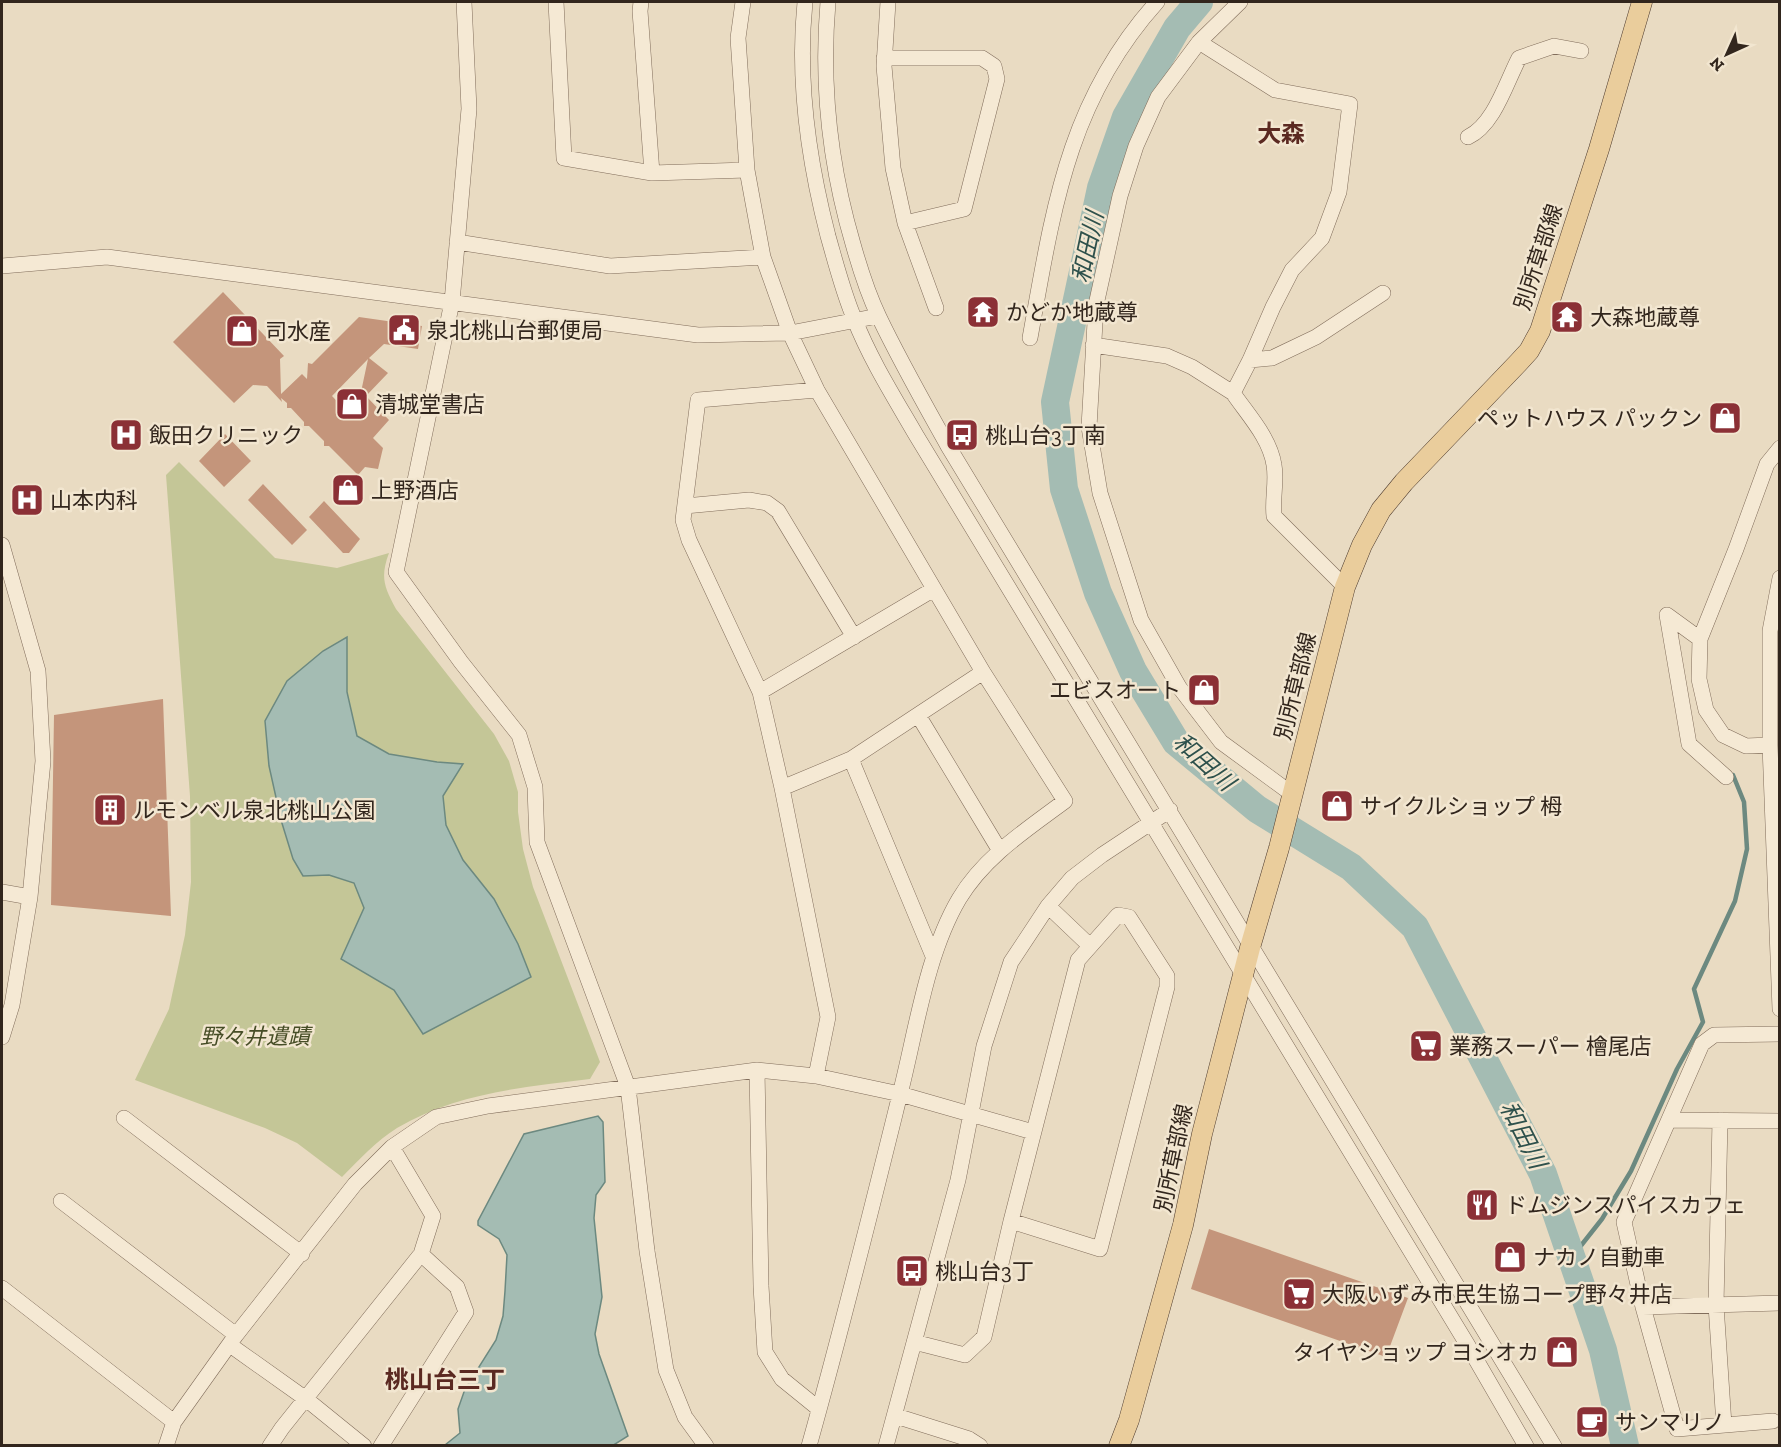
<svg xmlns="http://www.w3.org/2000/svg" width="1781" height="1447" font-family="'Zilla Slab','Noto Sans JP',serif">
<style>
.green{fill:#c4c697}
.water{fill:#a4bcb3;stroke:#6c8980;stroke-width:1.5}
.lines{fill:none;stroke-linecap:round;stroke-linejoin:round}
.stream{stroke:#6c8980;stroke-width:4.5}
.river{stroke:#a4bcb3;stroke-width:28}
.building{fill:#c4957b;fill-rule:evenodd}
.minor-casing{stroke:#816d5b;stroke-width:16}
.major-casing{stroke:#4f3c2f;stroke-width:21}
.minor{stroke:#f5e9d4;stroke-width:15}
.major{stroke:#eacd9c;stroke-width:20}
.labels{text-anchor:middle;stroke-width:5;stroke-linejoin:round;paint-order:stroke}
.street-label{font-size:22px;fill:#32261d;stroke:#f2e6d0}
.poi-label{font-size:22px;fill:#32261d;stroke:#f2e6d0;text-anchor:start}
.park-label{font-size:22px;font-style:italic;fill:#464d26;stroke:#f2e6d0}
.neighbourhood-label{font-size:24px;font-weight:bold;fill:#5b2921;stroke:#f2e6d0}
.water-label{font-size:24px;font-style:italic;fill:#2e514c;stroke:#f2e6d0}
</style>
<rect width="100%" height="100%" fill="#e9dbc2"/>
<path class="green" d="M179 462 275 558 337 568 389 553C380 577 384 587 396 609L494 734 509 761 518 792V812L523 849 533 887 600 1062 590 1079C523 1087 456 1093 397 1128 376 1141 359 1160 342 1177L297 1143 265 1128 135 1080 169 1009 185 935 191 882 190 796 166 475Z"/>
<path class="water" d="M347 637V692L357 736 389 754 437 762 463 764 443 796 446 825 463 860 494 899 518 944 531 977 423 1034 394 990 341 959 364 908 354 883 329 875 303 876 293 859 281 820 269 766 265 721 287 681 323 651Z
M598 1116 603 1122 605 1182 596 1195 594 1218 602 1297 595 1334 599 1354 628 1436 612 1446 445 1445 460 1433 458 1409 465 1389 496 1340 503 1316 505 1291 507 1255 499 1239 478 1225V1221L524 1134Z"/>
<g class="lines">
<path class="stream" d="M1572 1257 1602 1219 1631 1171 1677 1069 1703 1022 1694 989 1735 901 1747 849 1744 802 1733 775"/>
<path class="river" d="M1199 2 1177 28 1126 117 1101 188 1055 402 1064 489 1098 593 1133 671 1176 742 1257 809 1351 867 1415 927 1543 1174 1603 1350 1625 1446"/>
</g>
<path class="building" d="M223 292 284 356 280 359 281 394 302 374 307 379 308 363 312 364 359 317 422 326 418 349 384 344 369 358 388 373 366 396 389 420 373 438 383 448 378 469 365 467 358 475 329 446H324V441L309 426H304V422L291 408H287V403L281 398 282 402 267 386 253 385 234 403 173 342ZM368 359 361 392 355 420 332 396Z
M225 434 251 461 224 487 199 461Z
M263 484 307 530 292 545 248 500Z
M324 501 360 539 349 553H343L309 517Z
M163 699 171 916 51 905 54 715Z
M1209 1229 1408 1298 1386 1357 1191 1289Z"/>
<g class="lines">
<defs>
<path id="minor" d="M464 2 469 109 452 302 396 572 461 662 519 735 535 787 537 842 628 1087 647 1251 666 1370 685 1417 706 1446
M556 2 564 158 652 173 747 170
M641 2 640 11 652 173
M743 2 738 38 747 170 763 257 790 333 817 390 983 672 1065 801C1026 830 984 857 959 899 926 955 916 1032 900 1094 871 1211 842 1329 809 1446
M805 2C797 81 808 159 828 236 836 264 843 292 854 318 870 359 894 397 916 435L1467 1344 1526 1446
M828 2C821 84 830 166 853 244 860 269 868 294 879 317 900 361 924 403 948 446L1554 1446
M888 2 884 66 893 168 905 223 936 308
M1240 2 1199 42 1158 97 1136 146 1120 196 1096 305 1089 427 1100 493 1141 620 1179 687 1221 742 1292 794
M884 58H982L994 66 997 79 964 209 905 223
M1468 137C1494 125 1506 83 1519 58L1554 46 1581 51
M457 242 610 266 763 257
M2 266 107 257 698 335 790 333 878 316
M1030 338C1053 211 1067 102 1157 2
M1093 345 1167 356 1192 367 1233 393 1250 360 1273 307 1292 270 1322 238 1339 192 1350 104 1275 90 1199 42
M1250 360 1272 358 1316 337 1383 293
M1233 393C1248 415 1270 438 1274 465 1277 481 1272 499 1274 516L1345 587
M685 506 749 500 767 503 778 511 854 637
M2 545 38 671 43 761 30 897 12 1005 2 1037
M1780 578 1770 631V745L1780 1009
M1667 615 1689 744 1726 777
M1667 615 1700 639
M760 692 934 589
M918 715 1000 851
M1770 745 1746 746 1723 735 1706 710 1699 679 1700 639 1736 549 1767 464 1780 448
M851 759 933 956
M782 788 851 759 983 672
M2 892 30 897
M1048 906 1089 945
M757 1070 761 1286 765 1352 782 1379 819 1409
M816 1076 828 1017 782 788 760 692 689 540 683 520 698 400 817 390
M124 1118 302 1254
M1669 1120 1780 1121
M1720 1120 1716 1305 1724 1425
M61 1201 236 1335
M2 1288 174 1422
M1643 1307 1780 1303
M914 1342 965 1355 984 1337 1011 1221 1078 960 1118 915 1129 917 1167 976V987L1100 1249 1011 1221
M230 1345 306 1399 364 1446
M896 1416 969 1439 980 1446
M1773 1421 1677 1429 1643 1307 1624 1222 1702 1044 1714 1035 1780 1034
M166 1446 174 1422 236 1335 355 1184 392 1147 436 1117 488 1106 757 1070 816 1076 900 1094 1033 1132
M270 1446 282 1428 421 1254 433 1216 392 1147
M381 1446 466 1312 457 1287 421 1254
M886 1446 958 1180 984 1046 1011 962 1048 906 1072 878 1102 855 1170 810"/>
<path id="major" d="M1119 1446 1129 1420 1183 1225 1202 1134 1251 944 1279 848 1345 587 1362 545 1381 510 1404 482 1518 363 1529 351 1540 331 1599 149 1642 2"/>
</defs>
<use href="#minor" class="minor-casing"/>
<use href="#major" class="major-casing"/>
<use href="#minor" class="minor"/>
<use href="#major" class="major"/>
</g>
<defs>
<symbol id="temple-square" viewBox="-11 -11 22 22"><rect x="-9" y="-9" width="18" height="18" rx="4" fill="#8b3036" stroke="#f2e6d0"/><path d="M0-6L5-2H3V0L6.5 2.5H4V6H1.5V3h-3V6H-4V2.5H-6.5L-3 0V-2H-5Z" fill="#fff"/></symbol>
<symbol id="civic-square" viewBox="-11 -11 22 22"><rect x="-9" y="-9" width="18" height="18" rx="4" fill="#8b3036" stroke="#f2e6d0"/><path d="M-.6-6.5H3V-4.5H.6V-3L4-1V1h2V6H-6V1h2V-1L-.6-3ZM-1.2 2.5V6h2.4V2.5Z" fill="#fff"/></symbol>
<symbol id="shop-square" viewBox="-11 -11 22 22"><rect x="-9" y="-9" width="18" height="18" rx="4" fill="#8b3036" stroke="#f2e6d0"/><path d="M-5-2.5h2.3a2.7 3.5 0 0 1 5.4 0H5L5.5 6h-11ZM-1.5-2.5h3a1.5 2.3 0 0 0-3 0Z" fill="#fff"/></symbol>
<symbol id="hospital-square" viewBox="-11 -11 22 22"><rect x="-9" y="-9" width="18" height="18" rx="4" fill="#8b3036" stroke="#f2e6d0"/><path d="M-5-5h3v3.5h4V-5h3V5h-3V1.5h-4V5h-3Z" fill="#fff"/></symbol>
<symbol id="bus-square" viewBox="-11 -11 22 22"><rect x="-9" y="-9" width="18" height="18" rx="4" fill="#8b3036" stroke="#f2e6d0"/><path d="M-5-6H5V4H4V6H2V4H-2V6H-4V4H-5ZM-3.5-4V0h7V-4ZM-3.5 1.2v1.5H-2V1.2ZM2 1.2v1.5H3.5V1.2Z" fill="#fff"/></symbol>
<symbol id="building-square" viewBox="-11 -11 22 22"><rect x="-9" y="-9" width="18" height="18" rx="4" fill="#8b3036" stroke="#f2e6d0"/><path d="M-4-6H4V6H1V3H-1V6H-4ZM-2.5-4.3h1.7v1.8h-1.7ZM.8-4.3h1.7v1.8H.8ZM-2.5-1h1.7V.8h-1.7ZM.8-1h1.7V.8H.8Z" fill="#fff"/></symbol>
<symbol id="supermarket-square" viewBox="-11 -11 22 22"><rect x="-9" y="-9" width="18" height="18" rx="4" fill="#8b3036" stroke="#f2e6d0"/><path d="M-6-5.5h2.5l.6 2H6L4.5 2H-2.5L-4.4-4H-6ZM-1.5 3.2a1.3 1.3 0 1 0 .1 0ZM3 3.2a1.3 1.3 0 1 0 .1 0Z" fill="#fff"/></symbol>
<symbol id="restaurant-square" viewBox="-11 -11 22 22"><rect x="-9" y="-9" width="18" height="18" rx="4" fill="#8b3036" stroke="#f2e6d0"/><path d="M-5-6h1v4h1v-4h1v4h1v-4h1v5L-1.5 .5V6h-2V.5L-5-1ZM5-6V6H3V1.5H1.5Q1.5-4 5-6Z" fill="#fff"/></symbol>
<symbol id="cafe-square" viewBox="-11 -11 22 22"><rect x="-9" y="-9" width="18" height="18" rx="4" fill="#8b3036" stroke="#f2e6d0"/><path d="M-5.5-4.5H6V0H3Q3 3.5 0 3.5H-2.5Q-5.5 3.5-5.5 0ZM3-3.2v2h1.7v-2ZM-6 4.5H4V6H-6Z" fill="#fff"/></symbol>
</defs>
<g fill-rule="evenodd">
<use href="#temple-square" x="964" y="293" width="38" height="38"/>
<use href="#temple-square" x="1548" y="298" width="38" height="38"/>
<use href="#civic-square" x="385" y="311" width="38" height="38"/>
<use href="#shop-square" x="223" y="312" width="38" height="38"/>
<use href="#shop-square" x="333" y="385" width="38" height="38"/>
<use href="#shop-square" x="1706" y="399" width="38" height="38"/>
<use href="#hospital-square" x="107" y="416" width="38" height="38"/>
<use href="#bus-square" x="943" y="416" width="38" height="38"/>
<use href="#shop-square" x="329" y="471" width="38" height="38"/>
<use href="#hospital-square" x="8" y="481" width="38" height="38"/>
<use href="#shop-square" x="1185" y="671" width="38" height="38"/>
<use href="#shop-square" x="1318" y="787" width="38" height="38"/>
<use href="#building-square" x="91" y="791" width="38" height="38"/>
<use href="#supermarket-square" x="1407" y="1027" width="38" height="38"/>
<use href="#restaurant-square" x="1463" y="1186" width="38" height="38"/>
<use href="#shop-square" x="1491" y="1238" width="38" height="38"/>
<use href="#bus-square" x="893" y="1252" width="38" height="38"/>
<use href="#supermarket-square" x="1280" y="1275" width="38" height="38"/>
<use href="#shop-square" x="1543" y="1333" width="38" height="38"/>
<use href="#cafe-square" x="1573" y="1403" width="38" height="38"/>
</g>
<g class="labels">
<g class="street-label">
<text transform="translate(1538 257) rotate(-72)" y="8">別所草部線</text>
<text transform="translate(1295 686) rotate(-76)" y="8">別所草部線</text>
<text transform="translate(1173 1158) rotate(-78)" y="8">別所草部線</text>
</g>
<g class="poi-label">
<text x="1006" y="320">かどか地蔵尊</text>
<text x="1590" y="325">大森地蔵尊</text>
<text x="427" y="338">泉北桃山台郵便局</text>
<text x="265" y="339">司水産</text>
<text x="375" y="412">清城堂書店</text>
<text x="1702" y="426" text-anchor="end">ペットハウス パックン</text>
<text x="149" y="443">飯田クリニック</text>
<text x="985" y="443">桃山台3丁南</text>
<text x="371" y="498">上野酒店</text>
<text x="50" y="508">山本内科</text>
<text x="1181" y="698" text-anchor="end">エビスオート</text>
<text x="1360" y="814">サイクルショップ 栂</text>
<text x="133" y="818">ルモンベル泉北桃山公園</text>
<text x="1449" y="1054">業務スーパー 檜尾店</text>
<text x="1505" y="1213">ドムジンスパイスカフェ</text>
<text x="1533" y="1265">ナカノ自動車</text>
<text x="935" y="1279">桃山台3丁</text>
<text x="1322" y="1302">大阪いずみ市民生協コープ野々井店</text>
<text x="1539" y="1360" text-anchor="end">タイヤショップ ヨシオカ</text>
<text x="1615" y="1430">サンマリノ</text>
</g>
<g class="park-label">
<text x="255" y="1044">野々井遺蹟</text>
</g>
<g class="neighbourhood-label">
<text x="1281" y="142">大森</text>
<text x="445" y="1388">桃山台三丁</text>
</g>
<g class="water-label">
<text transform="translate(1088 247) rotate(-78)" y="8">和田川</text>
<text transform="translate(1204 762) rotate(42)" y="8">和田川</text>
<text transform="translate(1523 1135) rotate(63)" y="8">和田川</text>
</g>
</g>
<rect width="1781" height="1447" fill="none" stroke="#32261d" stroke-width="6"/>
<g transform="translate(1727 54) rotate(225)" stroke="#f2e6d0" stroke-width="4.5" paint-order="stroke">
<path d="M0-4.5L10 22L0 15L-10 22Z" fill="#32261d"/>
<text y="-9" font-size="16" font-weight="bold" text-anchor="middle" fill="#32261d">N</text>
</g>
</svg>
